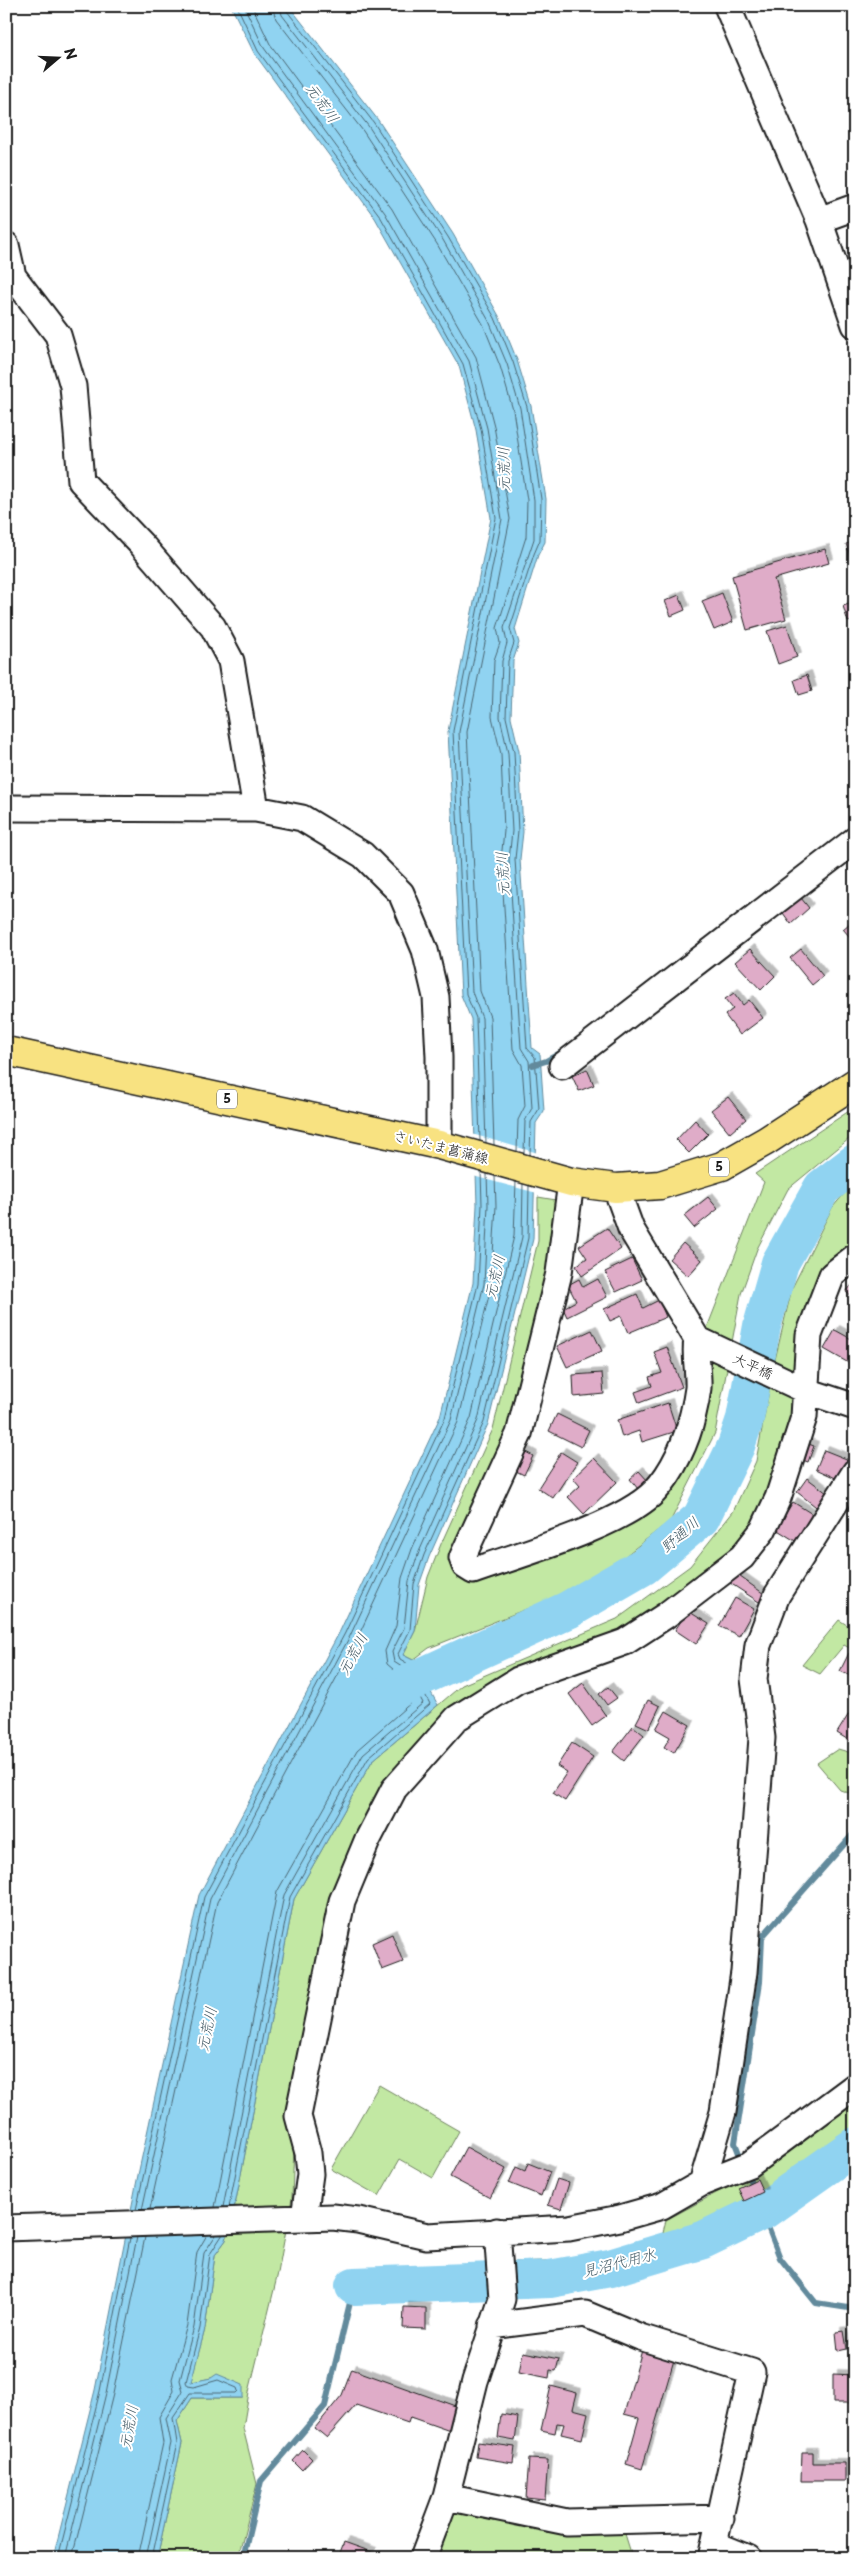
<svg xmlns="http://www.w3.org/2000/svg" width="861" height="2564" font-family="'Playpen Sans','Klee One',sans-serif">
<style>
.green{fill:#c2e8a3;stroke:#6f8260}
.water{fill:#90d3f1;stroke:#628a9c}
.pier{fill:#fff}
.lines{fill:none;stroke-linecap:round;stroke-linejoin:round}
.shore{stroke:#4a6571;stroke-width:1}
.stream{stroke:#628a9c;stroke-width:6}
.river{stroke:#90d3f1;stroke-width:38}
.building{fill:#dfacc8;stroke:#1c1c1c;filter:url(#shadow)}
.minor-casing{stroke:#1c1c1c;stroke-width:29}
.major-casing{stroke:#1c1c1c;stroke-width:31}
.minor{stroke:#fff;stroke-width:25}
.major{stroke:#f8e281;stroke-width:28}
.labels{text-anchor:middle;stroke-width:4;stroke-linejoin:round;paint-order:stroke}
.shield{fill:#fff;stroke:#606060;stroke-width:1}
.shield-label{font-size:12px;font-weight:bold;fill:#1c1c1c}
.street-label{font-size:14px;fill:#1c1c1c;stroke:#fff}
.water-label{font-size:15px;font-style:italic;fill:#455c67;stroke:#fff}
</style>
<defs>
<filter id="shadow"><feDropShadow dx="4.5" dy="-4.5" stdDeviation="0" flood-color="#0004"/></filter>
</defs>
<rect width="100%" height="100%" fill="#fff"/>
<filter id="ink" filterUnits="userSpaceOnUse"><feTurbulence type="fractalNoise" baseFrequency=".02" numOctaves="2"/><feDisplacementMap in="SourceGraphic" scale="10" xChannelSelector="R" yChannelSelector="G"/><feConvolveMatrix kernelMatrix="1 2 1 2 8 2 1 2 1" color-interpolation-filters="sRGB"/></filter>
<g filter="url(#ink)">
<path class="green" d="M855 1107V1134L788 1189 757 1249 741 1294 715 1433 671 1520 620 1560 561 1595 429 1648 413 1660 403 1655 415 1631 428 1577 441 1544 493 1429 538 1241V1197L562 1201 515 1426 464 1571 618 1522 678 1471 705 1333 764 1182 755 1174Z
M855 1181V1246L803 1377 765 1516 724 1566 622 1636 458 1707 339 1895 294 2146 292 2198 278 2273 249 2392 243 2428 257 2484 238 2558H157L182 2443 177 2421 192 2398H242L211 2378 190 2383 205 2329 215 2255 226 2240 236 2200 294 1899 372 1761 462 1685 617 1619 690 1566 733 1512 756 1461 774 1364 792 1288 832 1208Z
M839 1620 855 1630V1651L844 1645 820 1674 802 1665Z
M838 1749 855 1754V1795L840 1790 817 1763Z
M379 2085 459 2131 433 2178 400 2159 379 2196 331 2169Z
M855 2100V2129L772 2193 717 2221 615 2258 511 2271V2262L570 2260 662 2236 666 2220 783 2157Z
M450 2510 546 2524 545 2533 574 2527 625 2534 631 2553 622 2558H433Z"/>
<path class="water" d="M231 6H289L378 120 453 234 499 316 517 360 531 406 546 499 545 542 538 555 515 629 519 643 513 661 511 717 519 751 523 832 520 859 532 1048 540 1054 544 1111 536 1123 533 1239 488 1424 429 1557 419 1585 415 1631 403 1655 413 1660 438 1705 372 1761 294 1899 236 2200 226 2240 215 2255 205 2329 191 2382 211 2378 217 2374 243 2385V2398H192L177 2421 182 2443 157 2558H53L95 2390 138 2175 199 1895 340 1631 440 1417 473 1283 477 1205 471 1019 461 995 448 731 491 518 476 430 459 366 375 218 254 53Z"/>
<path class="pier" d="M472 1134 538 1153 537 1193 473 1176Z"/>
<g class="lines">
<path class="shore" d="M237 6 258 51 380 216 463 364 481 429 496 518 453 731 466 994 476 1018 480 1141
M244 6 264 48 385 213 469 361 487 428 502 519 459 732 472 992 482 1018 486 1143
M252 6 270 44 392 209 476 357 494 426 510 519 467 732 480 991 490 1017 494 1145
M272 6 276 19 363 131 437 244 483 324 500 366 513 410 527 500 526 537 497 628 500 643 494 660 492 717 501 754 504 831 501 860 513 1049 522 1065 525 1106 518 1120 517 1151
M280 6 282 15 369 127 443 240 489 321 507 364 520 408 534 500V539L504 628 507 643 502 661 500 717 508 753 512 831 509 860 521 1048 529 1061 532 1108 525 1121 524 1153
M286 6 287 11 374 123 448 237 495 318 513 362 527 407 541 499 540 540 534 554 510 628 514 643 508 661 506 717 514 752 518 831 515 859 527 1048 535 1057 539 1109 531 1122 530 1155
M215 2207 277 1892 357 1750 413 1701 400 1675 387 1664 385 1651 396 1626 402 1578 412 1549 471 1418 514 1236 516 1182
M223 2207 284 1895 363 1754 423 1703 405 1669 394 1662 392 1652 404 1628 409 1581 419 1552 478 1420 522 1237 523 1184
M229 2207 290 1897 368 1758 430 1704 410 1665 400 1659 398 1654 410 1630 414 1584 424 1555 484 1422 528 1238 529 1186
M150 2209 217 1902 357 1639 458 1422 491 1287 496 1206 495 1176
M136 2210 204 1897 345 1633 445 1418 478 1284 482 1205 481 1172
M142 2210 210 1899 350 1636 451 1420 484 1284 488 1205 487 1174
M58 2558 100 2391 130 2238
M65 2558 106 2393 137 2237
M72 2558 113 2394 145 2237
M138 2558 163 2443 159 2417 174 2391 172 2379 187 2325 197 2252 207 2235
M146 2558 171 2443 166 2418 183 2391 180 2380 194 2327 204 2253 216 2235
M152 2558 177 2443 173 2418 190 2393H236L238 2391 237 2388 218 2380 194 2387 188 2386 186 2382 200 2328 210 2254 223 2234"/>
<path class="stream" d="M533 1065 546 1061 560 1053
M742 2161 735 2143 760 1982 762 1937 855 1832
M746 2170 780 2258 816 2303 855 2309
M243 2558 261 2481 325 2406 354 2286"/>
<path class="river" d="M376 1700 421 1677 568 1610 644 1566 701 1518 736 1446 745 1419 762 1326 780 1263 822 1188 855 1163
M354 2286 550 2279 610 2268 703 2240 763 2211 855 2146"/>
</g>
<path class="building" d="M855 541V569L846 544Z
M825 549 829 563 774 579 786 619 747 630 732 576Z
M722 593 733 622 714 630 702 601Z
M679 595 685 610 671 616 665 601Z
M855 602V620L848 622 843 606Z
M787 625 797 657 778 664 767 631Z
M807 675 812 691 799 695 794 680Z
M801 898 809 908 791 924 783 913Z
M855 919V943L843 929Z
M750 949 775 976 761 990 735 962Z
M801 949 823 976 812 985 790 958Z
M734 993 743 1005 749 1000 763 1018 740 1035 725 1015 733 1009 725 999Z
M587 1069 594 1085 579 1091 572 1076Z
M728 1097 746 1119 730 1133 711 1110Z
M695 1120 708 1134 689 1153 676 1140Z
M708 1197 718 1209 694 1228 684 1216Z
M607 1228 621 1249 582 1276 576 1266 587 1258 579 1246Z
M683 1243 702 1260 688 1276 669 1259Z
M632 1259 642 1280 616 1292 605 1272Z
M579 1279 583 1287 598 1279 607 1297 567 1317 563 1308 576 1301 568 1285Z
M855 1281V1299L846 1292Z
M637 1294 643 1308 659 1300 666 1317 628 1333 621 1316 610 1321 604 1309Z
M592 1330 602 1351 567 1367 557 1346Z
M835 1330 855 1341 854 1366 824 1349Z
M667 1347 682 1387 639 1403 635 1392 652 1386 649 1377 662 1373 654 1352Z
M602 1373 604 1394 574 1397 573 1375Z
M668 1403 677 1431 642 1442 639 1431 622 1437 617 1420Z
M557 1414 589 1430 581 1447 549 1431Z
M806 1443 814 1446 808 1462 800 1459Z
M824 1450 849 1460 840 1480 816 1469Z
M524 1451 533 1456 524 1475 514 1470Z
M561 1452 577 1462 553 1498 538 1488Z
M594 1458 617 1482 584 1514 568 1497 580 1486 573 1478Z
M639 1471 648 1481 638 1489 630 1479Z
M807 1478 831 1496 820 1510 797 1492Z
M793 1502 817 1517 800 1544 776 1529Z
M736 1574 767 1596 762 1604 730 1583Z
M735 1598 754 1609 739 1636 719 1626Z
M688 1611 709 1624 696 1644 675 1630Z
M849 1653 855 1655V1678L840 1671Z
M583 1683 606 1716 592 1726 569 1694Z
M608 1687 617 1698 607 1705 599 1694Z
M648 1700 660 1706 649 1729 636 1723Z
M855 1704V1744L837 1733Z
M666 1711 690 1725 674 1753 664 1747 670 1737 656 1729Z
M633 1726 644 1735 624 1761 613 1752Z
M572 1743 593 1757 565 1801 553 1793 567 1772 557 1766Z
M392 1934 403 1962 382 1970 372 1943Z
M466 2147 506 2169 490 2198 450 2177Z
M528 2163 550 2172 541 2196 509 2183 516 2167 525 2171Z
M557 2179 569 2183 561 2209 548 2205Z
M757 2179 763 2192 744 2201 738 2188Z
M404 2307 426 2308V2329L403 2328Z
M844 2331 847 2349 838 2351 836 2332Z
M642 2350 674 2360 642 2469 626 2464 639 2418 624 2414Z
M523 2352 559 2359 556 2371 550 2370 549 2378 519 2372Z
M352 2369 458 2407 450 2431 410 2417 408 2423 356 2405 327 2438 315 2428 342 2395Z
M833 2374 855 2375V2403H833Z
M551 2386 577 2393 573 2409 588 2413 582 2439 561 2434 564 2424 557 2423 555 2433 541 2430Z
M501 2414 518 2417 515 2441 498 2438Z
M478 2442 515 2447 513 2463 476 2457Z
M303 2450 312 2459 302 2470 293 2461Z
M802 2452H813V2463H845V2481H801Z
M529 2459 548 2460 545 2500 526 2498Z
M344 2542 372 2552 370 2558H338Z"/>
<g class="lines">
<defs>
<path id="minor" d="M727 6 819 220 855 325
M819 220 855 207
M6 245 13 276 58 335 73 386 81 481 141 544 213 627 231 661 256 809
M6 808 256 809 302 818 363 855 401 893 425 950 436 997 439 1057V1145
M562 1066 855 840
M571 1182 559 1273 519 1434 462 1558 465 1566 473 1571C521 1554 620 1526 654 1492 673 1472 687 1441 693 1414 695 1406 697 1396 698 1388 699 1371 694 1356 697 1339
M616 1188 631 1229 697 1339 807 1391 855 1407
M702 2183 723 2112 744 1972 762 1738 754 1679 758 1645 777 1595 855 1472
M304 2218 310 2174 308 2153 298 2116 342 1901 367 1841 394 1789 457 1718 518 1680 625 1642 665 1616 742 1557 763 1530 778 1498 804 1417 809 1335 832 1275 855 1257
M6 2228 333 2217 358 2220 427 2236 569 2228 620 2218 662 2206 702 2183 750 2164 855 2086
M492 2326 585 2314 640 2337 752 2372 711 2558
M446 2497 567 2522 721 2518
M716 2545 749 2558
M423 2558 446 2497 475 2381 502 2299 497 2231"/>
<path id="major" d="M6 1051 439 1145 571 1182 616 1188 660 1185 722 1166 766 1141 855 1083"/>
</defs>
<use href="#minor" class="minor-casing"/>
<use href="#major" class="major-casing"/>
<use href="#minor" class="minor"/>
<use href="#major" class="major"/>
</g>
</g>
<g class="labels">
<g class="shield">
<rect x="217" y="1089.5" width="20" height="19" rx="4"/>
<rect x="709" y="1157.5" width="20" height="19" rx="4"/>
</g>
<g class="shield-label">
<text x="227" y="1103">5</text>
<text x="719" y="1171">5</text>
</g>
<g class="street-label">
<text transform="translate(441 1147) rotate(14)" y="5">さいたま菖蒲線</text>
<text transform="translate(753 1366) rotate(25)" y="5">大平橋</text>
</g>
<g class="water-label">
<text transform="translate(322 103) rotate(55)" y="5">元荒川</text>
<text transform="translate(504 469) rotate(-91)" y="5">元荒川</text>
<text transform="translate(503 874) rotate(-93)" y="5">元荒川</text>
<text transform="translate(495 1277) rotate(-77)" y="5">元荒川</text>
<text transform="translate(680 1535) rotate(-41)" y="5">野通川</text>
<text transform="translate(353 1654) rotate(-62)" y="5">元荒川</text>
<text transform="translate(207 2029) rotate(-78)" y="5">元荒川</text>
<text transform="translate(619 2263) rotate(-14)" y="5">見沼代用水</text>
<text transform="translate(129 2427) rotate(-80)" y="5">元荒川</text>
</g>
</g>
<rect width="861" height="2564" fill="none" stroke="#fff" stroke-width="25"/>
<rect x="12" y="12" width="836" height="2539" fill="none" stroke="#1c1c1c" stroke-width="2" filter="url(#ink)"/>
<g transform="translate(58 58) rotate(71)" stroke="#ffffff" stroke-width="4" paint-order="stroke">
<path d="M0-4L9 19L0 12L-9 19Z" fill="#1c1c1c"/>
<text y="-8" font-size="14" font-weight="bold" text-anchor="middle" fill="#1c1c1c">N</text>
</g>
</svg>
